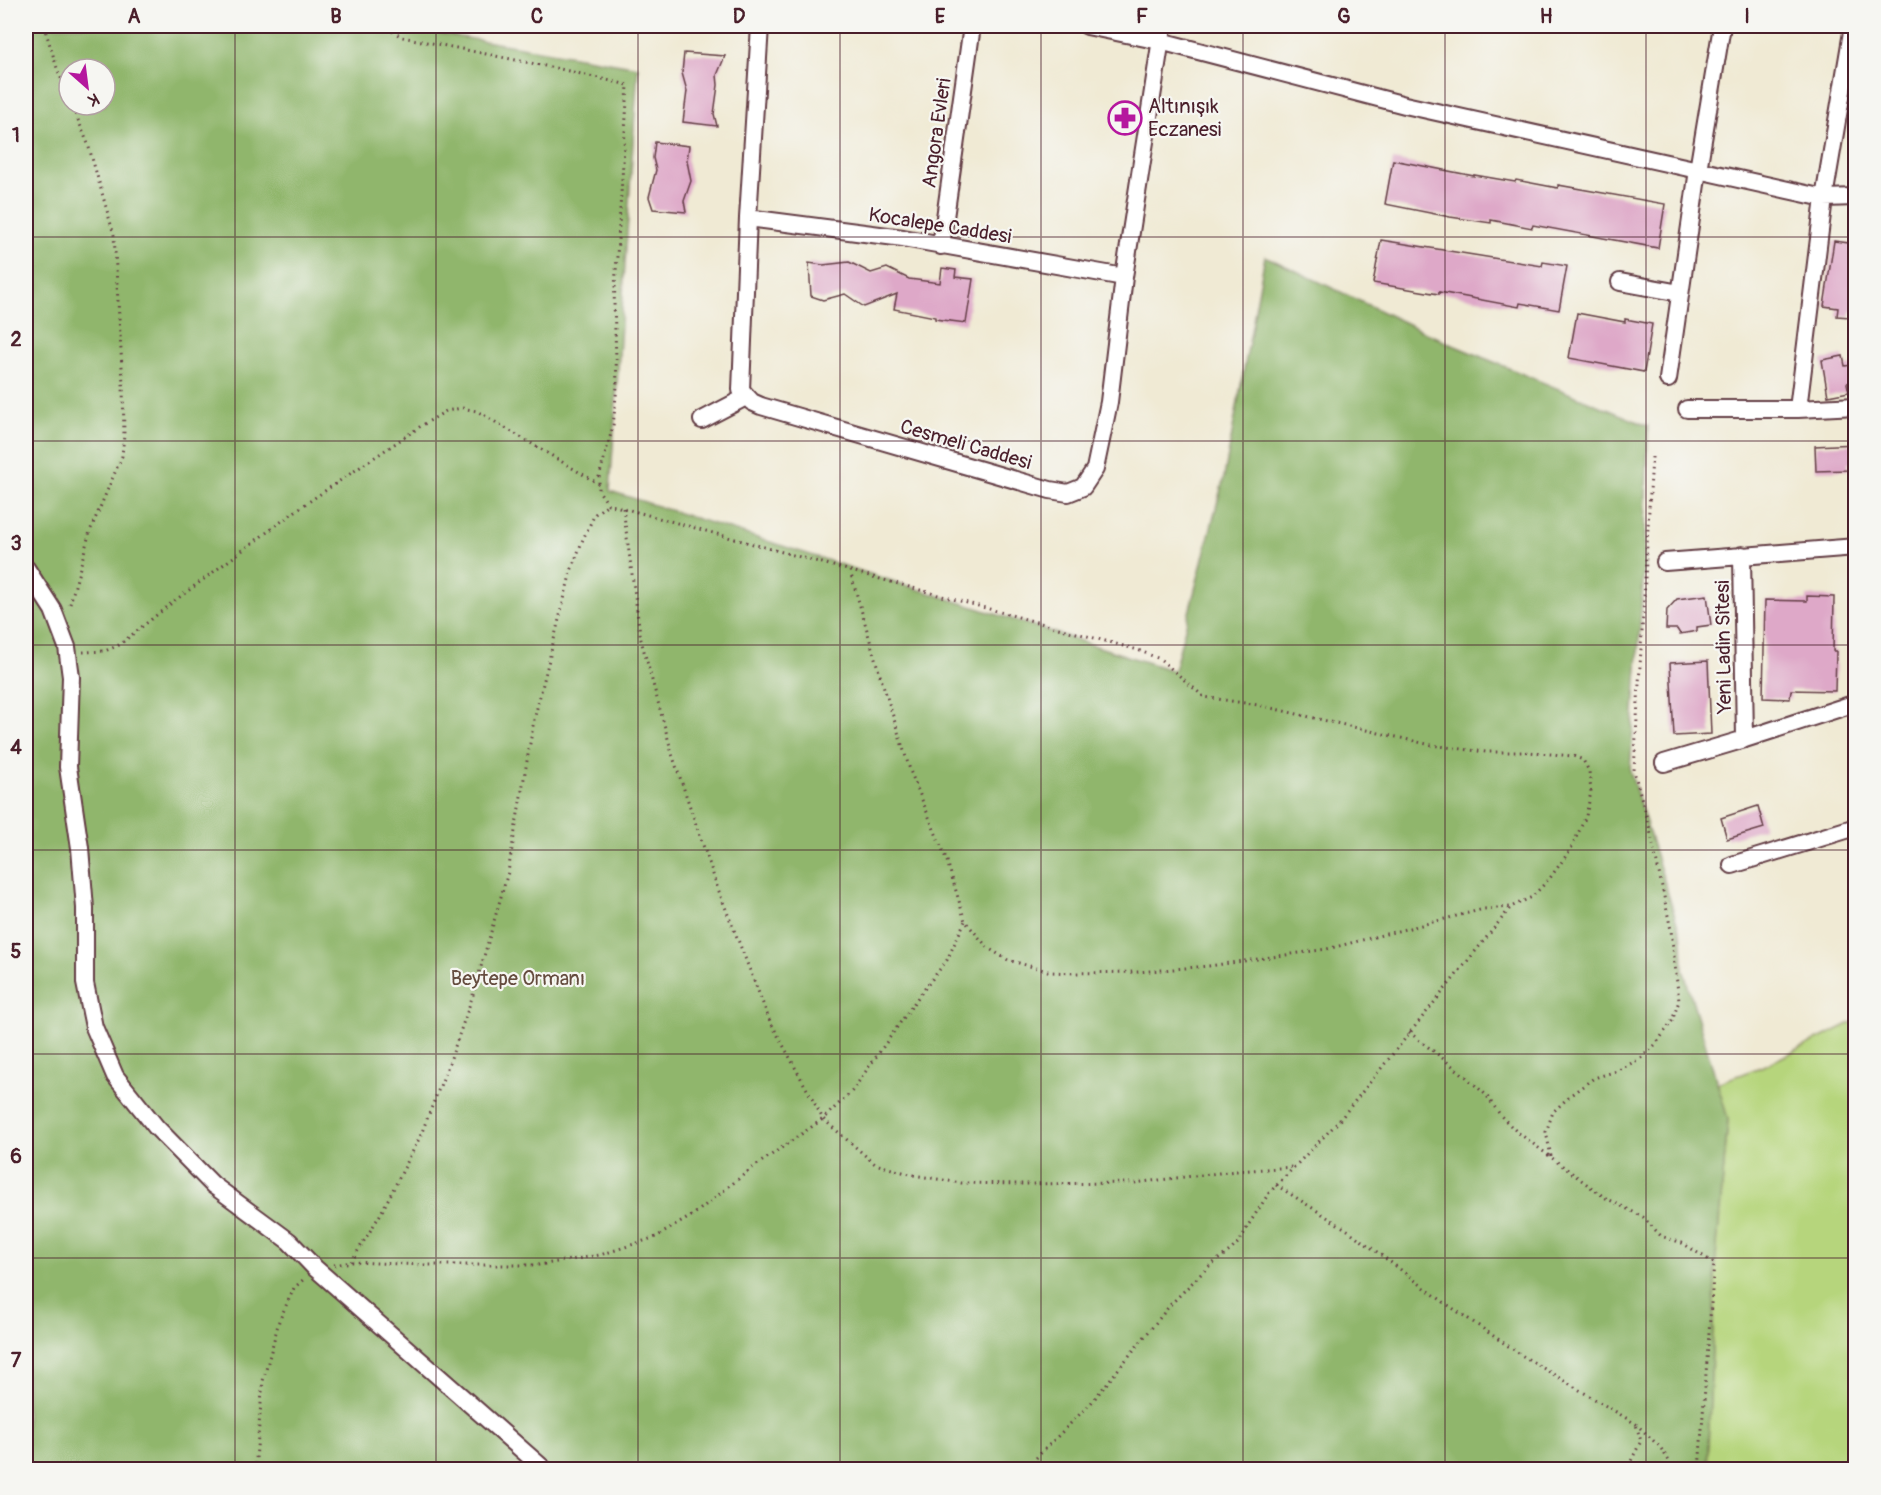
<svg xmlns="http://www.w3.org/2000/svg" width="1881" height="1495" font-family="Pangolin,sans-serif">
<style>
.green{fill:#b6d57c;stroke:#807a54;stroke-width:1.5}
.forest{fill:#90b66c;stroke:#6d6a4c;stroke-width:1.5;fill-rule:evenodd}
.building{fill:#dea8c8}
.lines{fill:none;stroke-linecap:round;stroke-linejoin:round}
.minor-casing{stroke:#633d44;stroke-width:20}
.path{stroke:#633d44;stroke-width:3;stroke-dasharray:1.5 4.5;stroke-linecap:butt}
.minor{stroke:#fff;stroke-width:16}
.grid{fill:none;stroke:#4a1f2b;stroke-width:1.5;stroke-opacity:0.55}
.labels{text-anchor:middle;stroke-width:4.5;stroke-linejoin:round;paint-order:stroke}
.poi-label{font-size:20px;fill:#4a1f2b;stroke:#f6f6f2;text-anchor:start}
.street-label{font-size:20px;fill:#4a1f2b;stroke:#f6f6f2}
.park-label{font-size:20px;fill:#654c3f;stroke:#f6f6f2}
.neatline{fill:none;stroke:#4a1f2b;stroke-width:2}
.grid-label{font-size:20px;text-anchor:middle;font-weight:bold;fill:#4a1f2b}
</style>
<rect width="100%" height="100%" fill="#f6f6f2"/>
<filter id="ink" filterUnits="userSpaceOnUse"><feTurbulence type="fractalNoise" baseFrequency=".0167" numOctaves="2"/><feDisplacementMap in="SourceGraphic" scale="12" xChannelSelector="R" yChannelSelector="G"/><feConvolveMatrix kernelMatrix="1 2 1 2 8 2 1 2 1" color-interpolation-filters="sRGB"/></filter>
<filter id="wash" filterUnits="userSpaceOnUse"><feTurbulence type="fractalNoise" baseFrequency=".008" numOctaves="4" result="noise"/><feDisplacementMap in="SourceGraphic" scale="24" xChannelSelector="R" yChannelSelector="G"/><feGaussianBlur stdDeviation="1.35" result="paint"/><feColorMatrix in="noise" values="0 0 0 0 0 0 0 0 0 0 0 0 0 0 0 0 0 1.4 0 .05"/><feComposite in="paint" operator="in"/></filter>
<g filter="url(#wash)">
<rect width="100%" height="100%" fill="#f0ead4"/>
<path class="green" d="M1855 1021V1469L1707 1470 1716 1256 1728 1120 1717 1083 1766 1065Z"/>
<path class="forest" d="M26 26H396L638 67 610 491 1174 671 1224 477 1265 256 1448 343 1648 426 1644 565 1630 771 1682 939 1683 969 1728 1119 1716 1257 1707 1469H26ZM69 69H105V105H69Z"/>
<g id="blocks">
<path class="building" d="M684 53 725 56 717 75 718 85 714 114 717 126 683 122 687 91 682 73Z
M655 142 689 146 687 161 691 181 684 201 686 212 653 209 649 197 656 170 653 158Z
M1393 160 1474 176V175L1515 182 1516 180 1558 188V185L1665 204 1658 248 1533 225 1532 228 1491 220V223L1450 217 1385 204Z
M1381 240 1542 266 1543 262 1567 266 1559 310 1520 303 1519 307 1439 292V294L1373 283Z
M1834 241 1856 244V311H1851L1850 317 1837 316 1838 308 1824 306Z
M849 262 871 273 887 268 909 279 940 283 942 268 956 270 955 277 973 279 966 323 935 319V317L894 309 897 294 864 307 845 294 823 300 811 296 809 263 823 265Z
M1577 313 1625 322V319L1652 324 1644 372 1569 358Z
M1843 356 1845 366 1852 365 1855 381 1847 383 1849 392 1828 396 1822 360Z
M1856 444V462H1848V470L1816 471 1815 446Z
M1707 595 1711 625 1697 627V631L1680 634 1677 629H1666L1667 610 1677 599Z
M1807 596 1834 597 1833 651H1836L1835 691 1791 690 1790 699 1763 698 1765 600 1807 601Z
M1708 661 1711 734 1674 736 1670 663Z
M1758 806 1764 828 1727 839 1721 818Z"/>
</g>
</g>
<g filter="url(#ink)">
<use href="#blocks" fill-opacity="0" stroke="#633d44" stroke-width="1.5"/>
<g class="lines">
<defs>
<path id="minor" d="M760 26 748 218 741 390 752 402 761 406 1050 490 1068 493 1083 487 1095 469 1109 402 1124 277 1163 26
M1087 26 1160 41 1405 105 1824 198 1856 197
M748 218 903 238 1124 277
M941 246 972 26
M1620 282 1680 293
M1668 379 1698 170 1722 26
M1687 409H1798L1856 406
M1798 409 1824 198 1853 26
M702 420 746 397
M1742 555 1745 739
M1665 562 1856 547
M26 568 53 610 67 647 71 677 68 767 80 848 85 908V983L94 1027 115 1076 156 1127 213 1185 289 1241 315 1268 545 1470
M1664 763 1745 739 1856 703
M1732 865 1856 827"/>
</defs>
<use href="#minor" class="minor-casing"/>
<path class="path" d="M44 26 57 68 69 98
M389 26 392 31 402 37 560 69 628 85 614 303 617 386 613 426 599 477V491L608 504 1138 650 1160 659 1204 697 1258 705 1431 745 1486 752H1528L1573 756 1583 760 1589 771 1591 792 1586 816 1571 849 1550 878 1532 897 1511 907 1338 1122 1269 1193 1249 1224 1240 1241 1231 1250 1208 1267 1171 1304 1091 1403 1024 1470
M623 508 641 640 673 757 718 889 769 1019 823 1119 875 1164 913 1175 961 1183 1020 1184 1134 1183 1236 1171 1293 1167
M850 571 879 672 911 773 947 861 965 921 988 948 1008 960 1051 972 1075 973 1137 972 1209 966 1327 949 1484 909 1511 907
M70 604 90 531 122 456 124 435 123 384 114 235 88 144 72 105
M83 652 105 651 119 645 173 602 301 507 421 426 446 411 462 408 477 411 599 484
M1409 1032 1464 1075 1486 1095 1501 1116 1516 1131 1604 1197 1643 1217 1661 1236 1682 1243 1714 1263 1699 1470
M1551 1156 1546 1132 1553 1112 1572 1094 1594 1078 1617 1071 1641 1058 1656 1044 1672 1021 1679 1001 1671 930 1650 830 1634 771 1652 457
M1276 1185 1349 1231 1445 1303 1523 1356 1636 1424 1660 1447 1675 1470
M351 1262 380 1215 420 1137 451 1058 473 995 508 872 534 720 571 571 583 539 595 514 608 504
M334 1265 351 1262 424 1265H539L600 1255 656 1237 693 1215 751 1169 823 1119 852 1091 919 996 947 960 965 921
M255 1470 263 1381 279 1321 294 1288 305 1278
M1624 1470 1631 1461 1641 1441 1636 1425"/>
<use href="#minor" class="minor"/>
</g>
</g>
<path class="grid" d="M235 26V1470M436 26V1470M638 26V1470M840 26V1470M1041 26V1470M1243 26V1470M1445 26V1470M1646 26V1470M26 237H1856M26 441H1856M26 645H1856M26 850H1856M26 1054H1856M26 1258H1856"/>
<defs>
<symbol id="pharmacy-ring" viewBox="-11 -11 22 22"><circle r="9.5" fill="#f6f6f2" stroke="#b5179e" stroke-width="1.5"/><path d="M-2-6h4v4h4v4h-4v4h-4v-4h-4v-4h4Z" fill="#b5179e"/></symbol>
</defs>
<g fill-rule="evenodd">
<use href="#pharmacy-ring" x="1106" y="99" width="38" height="38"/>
</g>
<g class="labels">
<g class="poi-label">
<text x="1148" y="113">Altınışık<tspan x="1148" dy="23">Eczanesi</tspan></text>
</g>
<g class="street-label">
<text transform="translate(936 133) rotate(-82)" y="7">Angora Evleri</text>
<text transform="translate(940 225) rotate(9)" y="7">Kocalepe Caddesi</text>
<text transform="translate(966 444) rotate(16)" y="7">Cesmeli Caddesi</text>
<text transform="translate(1723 647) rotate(-91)" y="7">Yeni Ladin Sitesi</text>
</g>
<g class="park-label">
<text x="518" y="985">Beytepe Ormanı</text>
</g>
</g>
<rect width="1881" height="1495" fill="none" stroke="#f6f6f2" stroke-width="66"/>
<g transform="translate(87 87) rotate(152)"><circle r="28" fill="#f6f6f2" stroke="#b1a0a2" stroke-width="1.5"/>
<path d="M0-4.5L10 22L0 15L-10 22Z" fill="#b5179e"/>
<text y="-9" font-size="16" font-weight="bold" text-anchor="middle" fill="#4a1f2b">K</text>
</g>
<rect x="33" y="33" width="1815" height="1429" class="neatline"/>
<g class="grid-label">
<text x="134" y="23">A</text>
<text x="336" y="23">B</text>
<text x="537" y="23">C</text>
<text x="739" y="23">D</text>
<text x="940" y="23">E</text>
<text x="1142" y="23">F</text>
<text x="1344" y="23">G</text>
<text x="1546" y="23">H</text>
<text x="1747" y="23">I</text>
<text x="16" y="142">1</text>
<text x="16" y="346">2</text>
<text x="16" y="550">3</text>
<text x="16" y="754">4</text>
<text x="16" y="958">5</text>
<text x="16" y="1163">6</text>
<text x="16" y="1367">7</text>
</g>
</svg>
